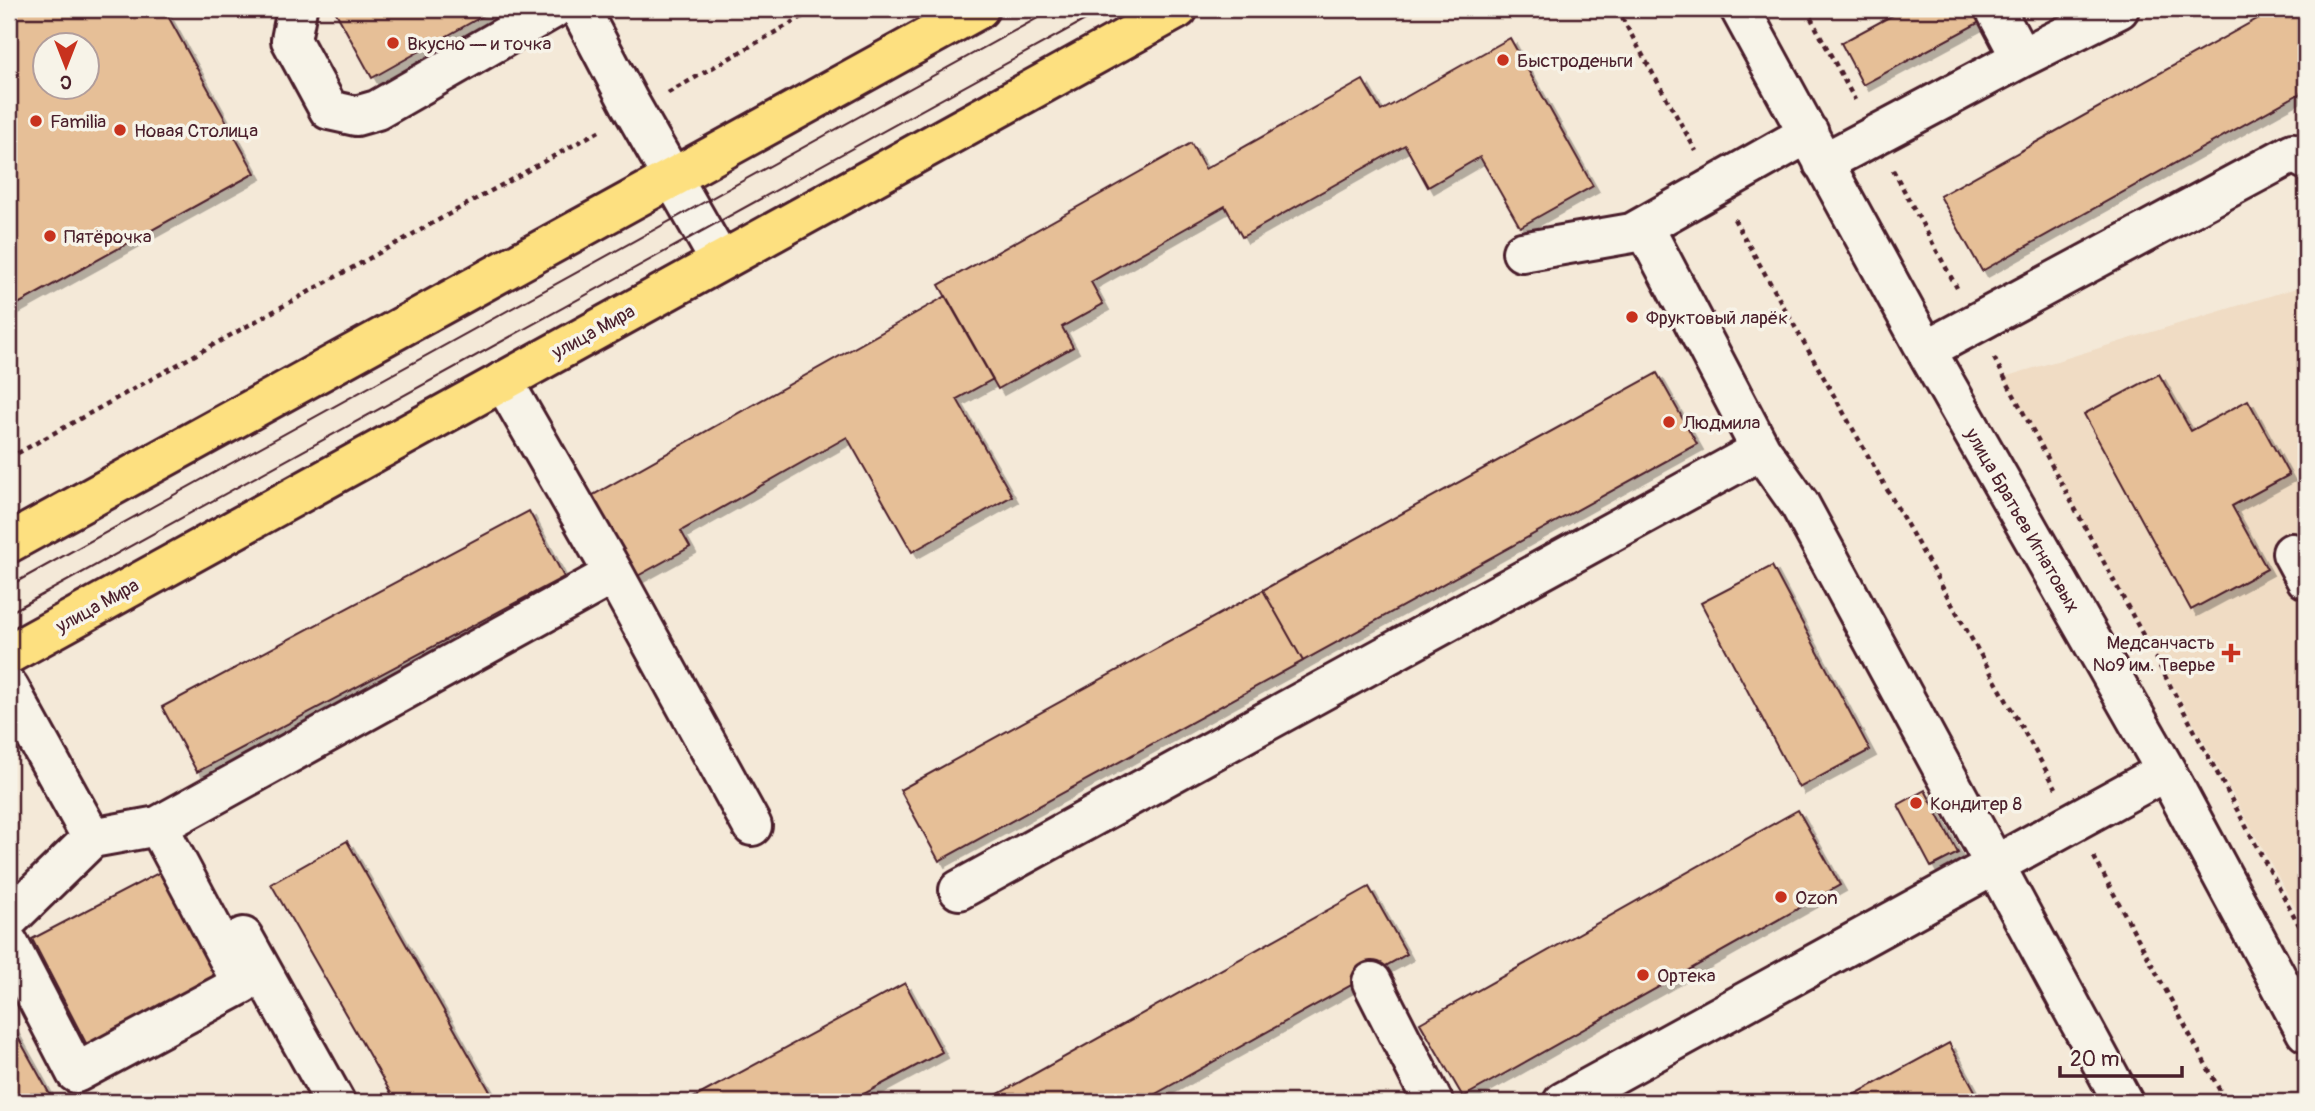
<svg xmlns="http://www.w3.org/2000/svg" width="2315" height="1111" font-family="Pangolin,sans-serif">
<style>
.built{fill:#f0dcc4}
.building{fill:#e6bf97;stroke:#4a1f2b;stroke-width:2;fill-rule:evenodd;filter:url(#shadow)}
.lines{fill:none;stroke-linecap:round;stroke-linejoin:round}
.minor-casing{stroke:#4a1f2b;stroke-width:44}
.major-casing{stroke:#4a1f2b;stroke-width:44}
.path{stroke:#4a1f2b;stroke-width:4.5;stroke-dasharray:5 5;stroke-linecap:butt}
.minor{stroke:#f7f3e8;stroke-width:38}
.major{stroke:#fde080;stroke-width:38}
.tram{stroke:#4a1f2b;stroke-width:2}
.poi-dot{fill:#c8321e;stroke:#f7f3e8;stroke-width:2.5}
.labels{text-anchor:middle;stroke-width:7;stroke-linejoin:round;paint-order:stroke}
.poi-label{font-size:19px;fill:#4a1f2b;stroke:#f7f3e8;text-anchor:start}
.street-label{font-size:19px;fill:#4a1f2b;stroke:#f7f3e8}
</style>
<defs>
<filter id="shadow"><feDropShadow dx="6" dy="6" stdDeviation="0" flood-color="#0004"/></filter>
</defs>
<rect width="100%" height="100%" fill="#f4e9d8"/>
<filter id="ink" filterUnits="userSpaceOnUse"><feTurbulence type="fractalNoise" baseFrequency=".0143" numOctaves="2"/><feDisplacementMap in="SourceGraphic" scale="14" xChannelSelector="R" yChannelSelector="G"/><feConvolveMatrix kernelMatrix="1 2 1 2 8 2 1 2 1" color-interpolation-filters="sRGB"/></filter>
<g filter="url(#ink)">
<path class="built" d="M2306 285V928L2004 377Z"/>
<path class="building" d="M9 9H164L255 173 9 309ZM46 46H88V88H46Z
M334 9H495L372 78Z
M1904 9H1990L1993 15 1863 85 1841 43Z
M2275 9H2306V90L1982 271 1940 196Z
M1510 38 1593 186 1520 227 1480 157 1428 187 1405 145 1242 237 1225 206 1091 282 1103 304 1062 327 1073 347 998 389 939 285 1191 143 1205 169 1363 80 1381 111Z
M946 296 993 379 957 399 1012 496 912 552 847 437 681 531 690 547 634 578 588 498Z
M1657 373 1697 444 1303 661 1263 590Z
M2159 374 2191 431 2248 400 2289 475 2232 506 2267 569 2191 610 2084 414Z
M529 511 564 577 197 772 162 707Z
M1772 566 1870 750 1799 788 1701 603Z
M1263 590 1303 661 939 861 900 790Z
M1925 790 1958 853 1931 867 1898 805Z
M1798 810 1840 885 1463 1097 1420 1023Z
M347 841 496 1102H396L271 884Z
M164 870 222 980 89 1049 32 939Z
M1369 887 1407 954 1141 1102H984Z
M905 983 942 1052 849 1102H686Z
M9 1021 54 1102H9Z
M1949 1043 1981 1102H1841Z"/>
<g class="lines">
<defs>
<path id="minor" d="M297 9 291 40 329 110 356 116 377 110 553 9
M580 9 629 102 720 261
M1740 9 1926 350 2166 771 2306 1032
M2021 58 2119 9
M1823 163 2021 58 1995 9
M1644 227 1761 450 1800 505 2123 1102
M1522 252 1632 233 1809 133
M1926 350 2293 153 2306 160
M2292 553 2306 579
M614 574 752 826
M9 688 92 838
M959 890 1761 450
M9 919 92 838 158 826 614 574 503 381
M243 937 335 1102
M9 944 76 1073 242 984 158 826
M1372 982 1433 1102
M1563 1102 2166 771"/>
<path id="major" d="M9 543 979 9
M9 654 1178 9"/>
</defs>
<use href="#minor" class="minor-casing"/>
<use href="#major" class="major-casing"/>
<path class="path" d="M1617 9 1696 151
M1806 9 1855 100
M668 93 816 9
M1893 170 1957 288
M1734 219 2056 788
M1994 358 2306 938
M9 458 599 131
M2094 857 2226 1102"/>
<use href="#minor" class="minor"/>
<use href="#major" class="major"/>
<path class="tram" d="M9 586 1054 9
M9 613 1105 9"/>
</g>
</g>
<g class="poi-dot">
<circle cx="393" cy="43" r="7"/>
<circle cx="1503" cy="60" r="7"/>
<circle cx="36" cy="121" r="7"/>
<circle cx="120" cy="130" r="7"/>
<circle cx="50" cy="236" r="7"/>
<circle cx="1632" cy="317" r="7"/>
<circle cx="1669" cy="422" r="7"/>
<path d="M2227.5 642.5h7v7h7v7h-7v7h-7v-7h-7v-7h7z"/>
<circle cx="1916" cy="803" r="7"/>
<circle cx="1781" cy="897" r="7"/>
<circle cx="1643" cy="975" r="7"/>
</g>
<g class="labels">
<g class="poi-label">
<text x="407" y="50">Вкусно — и точка</text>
<text x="1517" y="67">Быстроденьги</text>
<text x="50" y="128">Familia</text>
<text x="134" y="137">Новая Столица</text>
<text x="64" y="243">Пятёрочка</text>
<text x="1646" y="324">Фруктовый ларёк</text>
<text x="1683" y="429">Людмила</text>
<text x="2215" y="649" text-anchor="end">Медсанчасть<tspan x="2215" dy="22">№9 им. Тверье</tspan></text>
<text x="1930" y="810">Кондитер 8</text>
<text x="1795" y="904">Ozon</text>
<text x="1657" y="982">Ортека</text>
</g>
<g class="street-label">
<text transform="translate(593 331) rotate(-29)" y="7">улица Мира</text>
<text transform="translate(2023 520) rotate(60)" y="7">улица Братьев Игнатовых</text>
<text transform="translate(97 605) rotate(-29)" y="7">улица Мира</text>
</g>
</g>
<rect width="2315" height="1111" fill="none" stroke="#f7f3e8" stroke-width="35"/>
<rect x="18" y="18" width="2280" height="1076" fill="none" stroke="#4a1f2b" stroke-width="2.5" filter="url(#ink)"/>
<g transform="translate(66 66) rotate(180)"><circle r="33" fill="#f7f3e8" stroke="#b29e9c" stroke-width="2"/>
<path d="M0-5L12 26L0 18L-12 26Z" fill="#c8321e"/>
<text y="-10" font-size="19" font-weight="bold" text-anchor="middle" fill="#4a1f2b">С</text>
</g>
<path d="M2060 1066v10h122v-10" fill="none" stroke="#4a1f2b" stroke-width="3.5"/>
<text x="2070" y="1066" font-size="21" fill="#4a1f2b" stroke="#f7f3e8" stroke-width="5" paint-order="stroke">20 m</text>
</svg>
